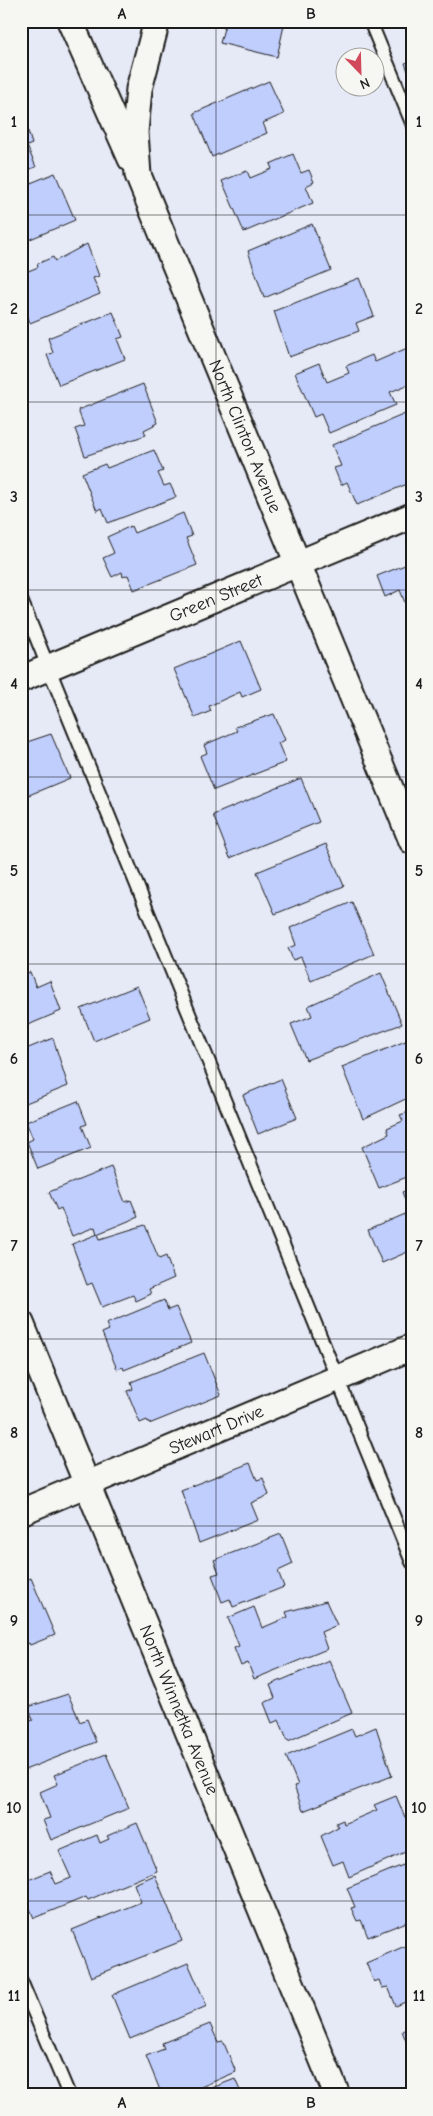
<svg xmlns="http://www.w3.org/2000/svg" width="433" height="2116" font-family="'Comic Neue',sans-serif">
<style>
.building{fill:#c0cefe;stroke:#1c1c1c}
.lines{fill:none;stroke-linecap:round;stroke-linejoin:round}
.lane-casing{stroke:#1c1c1c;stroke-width:16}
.street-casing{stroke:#1c1c1c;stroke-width:29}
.lane{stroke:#f6f6f2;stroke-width:12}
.street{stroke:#f6f6f2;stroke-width:25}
.grid{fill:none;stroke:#1c1c1c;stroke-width:1;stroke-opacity:0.55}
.labels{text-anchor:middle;stroke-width:4;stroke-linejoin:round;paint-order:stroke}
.street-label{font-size:18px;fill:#1c1c1c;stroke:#f6f6f2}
.neatline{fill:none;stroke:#1c1c1c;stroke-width:2}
.grid-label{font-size:16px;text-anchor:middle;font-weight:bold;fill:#1c1c1c}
</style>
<rect width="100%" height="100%" fill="#e6eaf6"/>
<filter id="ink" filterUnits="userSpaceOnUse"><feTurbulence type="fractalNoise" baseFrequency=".02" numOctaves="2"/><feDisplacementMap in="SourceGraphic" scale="10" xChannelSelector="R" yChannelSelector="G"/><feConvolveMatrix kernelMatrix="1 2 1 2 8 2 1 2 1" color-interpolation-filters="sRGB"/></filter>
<g filter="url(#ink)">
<path class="building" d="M226 21H285L277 57 220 43Z
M412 23V45L405 26Z
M412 61V82L405 63Z
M269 81 284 114 263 123 267 133 212 157 194 113Z
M21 129 23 133 28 131 32 144 27 146 36 167 21 172Z
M293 154 301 173 309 170 314 182 306 186 313 203 244 232 222 181 247 171 250 178 272 169 270 164Z
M55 173 75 220 21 243V187Z
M312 224 331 270 264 298 248 251Z
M87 244 99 276 93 278 100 294 30 323 21 297V274L38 267 37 264 53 257 55 261Z
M359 278 374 316 356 323 359 331 289 357 274 311Z
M113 312 123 337 117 339 125 359 59 385 47 355 53 353 48 338Z
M412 346V383L390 392 396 405 329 433 321 414 314 417 295 373 319 363 327 382 349 373 346 366 372 355 375 362Z
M143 384 158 423 144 430 146 435 85 456 75 429 84 426 78 410Z
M412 411V482L357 505 347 482 341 485 334 468 341 466 332 445Z
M154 450 163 471 158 473 164 486 170 484 176 497 108 523 102 508 97 511 82 473 105 464 107 468Z
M183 513 192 536 186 538 197 565 134 590 128 575 123 577 122 572 112 577 103 558 114 553 107 537 131 526 134 533Z
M405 565 410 577 412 576V621L400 590 385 597 377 576Z
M241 641 261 689 242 697 240 692 209 706 211 711 195 718 174 669Z
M274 714 285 740 278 743 286 762 214 790 200 756 207 753 204 745 237 731 235 727Z
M51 734 70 778 29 795 23 781 21 782V744Z
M301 778 319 822 230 858 213 815Z
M326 844 344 886 275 914 257 872Z
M352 902 374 954 311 981 301 957 293 960 288 948 296 945 290 928Z
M30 972 36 987 50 981 61 1011 21 1028V976Z
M381 973 402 1024 306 1060 291 1024 312 1016 308 1006Z
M137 986 150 1018 94 1041 81 1009Z
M53 1038 68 1086 21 1105V1051Z
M408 1040 412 1049V1096L363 1119 342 1067Z
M281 1079 297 1118 258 1134 243 1095Z
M78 1101 87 1124 82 1126 91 1148 38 1169 27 1142 33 1139 26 1122Z
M412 1111V1175L379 1188 362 1147 389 1134 387 1128 403 1121 400 1115Z
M111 1167 125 1202 131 1200 138 1217 97 1234 95 1227 72 1236 61 1208 57 1210 49 1192Z
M412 1188V1250L382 1263 368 1230 410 1212 402 1192Z
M145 1225 159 1259 166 1256 174 1278 149 1289 151 1294 136 1301 133 1295 102 1307 92 1283 87 1285 72 1244 98 1234 100 1239Z
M164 1300 168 1310 176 1307 191 1343 124 1370 123 1367 117 1369 102 1333 109 1330 106 1324Z
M204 1353 221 1395 149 1424 147 1420 140 1423 127 1391 133 1389 131 1382Z
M250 1463 257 1480 263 1478 269 1495 251 1503 258 1520 199 1543 181 1490Z
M281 1534 293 1564 278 1571 284 1587 233 1607 230 1599 222 1602 212 1575 219 1573 214 1560Z
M31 1578 55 1635 30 1645 29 1643 21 1646V1582Z
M326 1601 337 1625 321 1632 327 1649 254 1679 248 1663 241 1666 234 1648 239 1646 228 1618 254 1607 262 1628 288 1617 286 1612Z
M329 1660 352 1713 288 1741 279 1720 272 1723 264 1703 275 1698 270 1685Z
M68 1694 80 1722 87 1719 96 1742 22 1771 21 1725 33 1720 28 1707Z
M376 1727 392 1776 303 1811 294 1786 298 1785 286 1756 352 1729 355 1736Z
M106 1754 129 1808 51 1840 43 1820 50 1818 40 1792 58 1784 54 1775Z
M396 1796 405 1817 412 1814V1849L349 1877 343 1861 333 1865 321 1836 338 1827 336 1823 343 1820 344 1824 377 1810 374 1805Z
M137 1823 157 1871 88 1900 86 1897 34 1918 21 1888V1883L50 1871 56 1884 71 1878 59 1851 97 1835 100 1843 109 1839 107 1836Z
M403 1865 408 1876 412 1875V1920L368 1937 361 1920 357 1921 351 1908 355 1907 347 1888Z
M155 1875 182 1941 91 1977 72 1930 141 1902 134 1884Z
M412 1943V1999L396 2006 388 1987 382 1988 379 1980 374 1982 366 1963Z
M188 1963 207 2006 130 2039 112 1995Z
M210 2024 218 2042 223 2041 236 2072 182 2095H162L146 2056 164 2049 162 2043Z
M412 2026V2055L402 2031Z
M235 2079 242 2095H212L209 2089Z"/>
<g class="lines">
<defs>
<path id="lane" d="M370 21 412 123
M21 600 412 1562
M21 1981 69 2095"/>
<g id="street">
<path d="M70 21 131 159"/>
<path id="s1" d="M157 21 139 89 135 132 138 175 412 841"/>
<path id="s2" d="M21 679 412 516"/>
<path id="s3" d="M21 1323 337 2095"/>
<path id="s4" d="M21 1512 412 1347"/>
</g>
</defs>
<use href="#lane" class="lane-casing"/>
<use href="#street" class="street-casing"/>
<use href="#lane" class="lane"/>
<use href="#street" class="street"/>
</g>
</g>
<path class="grid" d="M216 21V2095M21 215H412M21 402H412M21 590H412M21 777H412M21 964H412M21 1152H412M21 1339H412M21 1526H412M21 1714H412M21 1901H412"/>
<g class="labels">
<g class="street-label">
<text dy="6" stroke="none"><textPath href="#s1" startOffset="439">North Clinton Avenue</textPath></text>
<text dy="6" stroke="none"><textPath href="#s2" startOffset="211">Green Street</textPath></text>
<text dy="6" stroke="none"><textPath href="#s4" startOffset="212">Stewart Drive</textPath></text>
<text dy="6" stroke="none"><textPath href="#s3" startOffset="418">North Winnetka Avenue</textPath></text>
</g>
</g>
<rect width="433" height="2116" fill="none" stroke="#f6f6f2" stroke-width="55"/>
<g transform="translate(360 72) rotate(157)"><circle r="24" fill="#f6f6f2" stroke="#9f9f9c"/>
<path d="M0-4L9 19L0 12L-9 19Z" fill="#d1495b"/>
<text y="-8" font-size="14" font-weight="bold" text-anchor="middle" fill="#1c1c1c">N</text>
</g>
<rect x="28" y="28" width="378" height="2060" class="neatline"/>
<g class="grid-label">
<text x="122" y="19">A</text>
<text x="311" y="19">B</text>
<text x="14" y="127">1</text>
<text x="419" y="127">1</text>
<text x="14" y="314">2</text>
<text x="419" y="314">2</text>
<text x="14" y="502">3</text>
<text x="419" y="502">3</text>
<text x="14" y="689">4</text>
<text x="419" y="689">4</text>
<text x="14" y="876">5</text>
<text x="419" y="876">5</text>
<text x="14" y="1064">6</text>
<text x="419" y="1064">6</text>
<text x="14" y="1251">7</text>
<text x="419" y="1251">7</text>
<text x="14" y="1438">8</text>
<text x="419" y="1438">8</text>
<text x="14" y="1626">9</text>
<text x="419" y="1626">9</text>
<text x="14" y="1813">10</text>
<text x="419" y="1813">10</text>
<text x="14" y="2001">11</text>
<text x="419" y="2001">11</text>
<text x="122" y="2108">A</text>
<text x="311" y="2108">B</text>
</g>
</svg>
